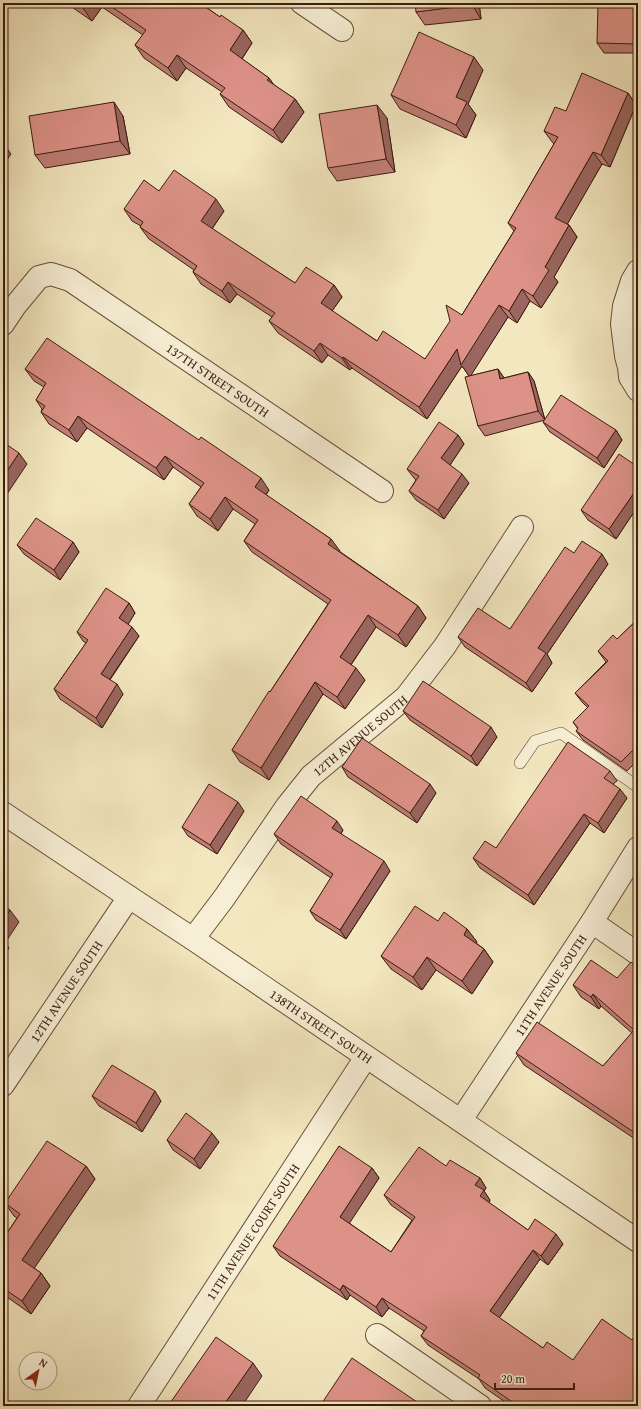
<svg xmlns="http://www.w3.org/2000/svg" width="641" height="1409" font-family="'Gentium Book Plus',serif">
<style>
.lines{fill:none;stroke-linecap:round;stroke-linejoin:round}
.service-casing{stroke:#6a4f3b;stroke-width:12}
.minor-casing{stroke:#6a4f3b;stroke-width:24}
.tertiary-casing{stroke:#6a4f3b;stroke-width:24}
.service{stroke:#f7efd5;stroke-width:11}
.minor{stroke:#f7efd5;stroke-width:22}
.tertiary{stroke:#f7efd5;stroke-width:22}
.wall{fill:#be7e75;stroke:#3c1c0f}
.shaded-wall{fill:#9b665f;stroke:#3c1c0f}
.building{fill:#dd9288;stroke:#3c1c0f}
.labels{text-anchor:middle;stroke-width:3;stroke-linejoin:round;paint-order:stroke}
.street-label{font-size:13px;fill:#3c1c0f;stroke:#f7efd5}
</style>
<rect width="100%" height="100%" fill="#f3e7bf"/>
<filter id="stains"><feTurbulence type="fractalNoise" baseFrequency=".005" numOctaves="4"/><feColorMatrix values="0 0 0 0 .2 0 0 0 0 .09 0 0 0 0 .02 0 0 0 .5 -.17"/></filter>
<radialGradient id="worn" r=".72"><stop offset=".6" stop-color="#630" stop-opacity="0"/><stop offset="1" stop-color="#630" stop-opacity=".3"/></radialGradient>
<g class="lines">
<defs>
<path id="service" d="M520 763 535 741 561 733 638 787"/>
<g id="minor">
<path d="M302 3 342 30"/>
<path d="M638 271 632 281 624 306 622 324 626 356 629 367 630 377 638 390"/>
<path id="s1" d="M3 324 15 306 39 277 51 274 70 280 382 491"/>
<path d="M592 922 638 954"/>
<path id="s2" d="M193 939 224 898 287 806 311 776 406 697 445 646 522 527"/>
<path id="s3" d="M3 1085 129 897"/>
<path id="s4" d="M461 1120 592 922 638 848"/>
<path d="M377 1335 480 1406"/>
<path id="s5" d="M139 1406 366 1057"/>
</g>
<g id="tertiary">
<path id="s6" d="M3 813 129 897 193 939 638 1241"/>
</g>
</defs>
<use href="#service" class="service-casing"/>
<use href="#minor" class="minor-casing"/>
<use href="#tertiary" class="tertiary-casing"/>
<use href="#service" class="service"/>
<use href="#minor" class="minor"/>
<use href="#tertiary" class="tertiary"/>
</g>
<path class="wall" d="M66 3H200L220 17 243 30 252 43 242 59 269 78 274 85 295 99 304 112 282 143 229 107 220 94 222 92 186 68 177 81 144 58 135 45 143 35 102 7 92 21Z
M479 3 481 19 425 25 416 12Z
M638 3V53H604L597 43Z
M483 70 468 104 476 115 466 138 400 109 391 95Z
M628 93 636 105 610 167 602 164 567 224 569 225 577 237 554 277 558 282 541 308 530 301 517 323 508 317 470 376 498 369 504 378 528 372 534 381 545 420 485 436 478 426 469 376 462 366 427 419 352 368 350 370 328 355 322 363 278 333 269 321 272 317 237 294 230 303 201 284 193 272 194 270 149 239 140 227 141 226 132 221 124 209 159 191 224 211 212 229 295 283 334 285 342 297 332 311 377 341 425 359 462 315 514 231 508 223 554 144 553 143 544 131 566 111Z
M123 116 130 154 45 168 35 155Z
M387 118 395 172 337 181 328 168Z
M25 369 269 490 266 495 331 539 339 551 418 606 426 618 406 647 376 627 351 665 365 680 345 709 323 694 269 780 240 762 232 750 270 692 328 604 252 552 244 541 255 524 233 509 218 531 197 516 189 504 201 487 173 467 164 480 87 428 77 442 49 424 41 412 42 409 36 400 44 387 34 381Z
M543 422 616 430 622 440 604 468 550 432Z
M458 435 464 444 450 465 469 483 444 519 416 500 409 491 416 480 414 478 407 469Z
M638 467V506L616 539 588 520 581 510Z
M73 542 79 552 60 580 24 554 17 545Z
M574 553 608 564 547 654 552 663 532 692 465 647 458 637 510 629Z
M129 603 135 613 128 624 139 636 110 680 123 694 102 728 60 699 54 689 86 643 83 641 77 632Z
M638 619V760L627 771 583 740 576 731 578 729 573 722 588 708 582 702 575 693 606 662 598 651 617 639Z
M403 711 497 737 477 766 410 720Z
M342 767 436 793 417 823 348 777Z
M610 771 617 781 613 784 627 798 604 833 590 823 534 905 480 868 473 858 496 848Z
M244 811 217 854 188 836 182 827Z
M343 830 341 834 390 871 346 939 316 920 310 911 331 878 281 844 274 834Z
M638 891V904L634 898Z
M438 921 467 929 477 942 476 943 484 949 493 962 472 994 436 970 422 990 391 969 381 956Z
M638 968V1141L524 1065 516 1053 603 1066 632 1033 601 1006 599 1009 581 997 573 985 617 978Z
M92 1096 161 1101 142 1132 99 1106Z
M167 1140 219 1142 200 1169 173 1150Z
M86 1166 95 1179 34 1268 41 1273 50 1286 31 1314 7 1297 3 1303V1239L17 1218 14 1216 5 1203Z
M446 1166 480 1178 486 1188 484 1191 490 1200 489 1203 528 1230 563 1244 548 1265 540 1259 499 1318 543 1348 638 1406H511L485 1388 479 1379 428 1345 421 1336 424 1331 389 1308 382 1317 350 1295 347 1300 280 1256 273 1246 372 1168 379 1178 349 1223 391 1252 412 1220 391 1205 384 1195Z"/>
<path class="shaded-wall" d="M87 3H99L102 7 92 21 83 8Z
M472 3H479L481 19 472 5Z
M637 3H638V47L636 44Z
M243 30 252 43 239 63 230 50Z
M177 55 186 68 177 81 168 68Z
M474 57 483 70 468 104 476 115 466 138 456 125V97Z
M269 78 278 91 267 80Z
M628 93 636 105 610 167 601 155Z
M295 99 304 112 282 143 273 130Z
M114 102 123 116 130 154 120 141Z
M377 105 387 118 395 172 386 159Z
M3 143 11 154 3 166Z
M593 152 602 164 564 230 555 218Z
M216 199 224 211 209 233 201 221Z
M569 225 577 237 554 277 558 282 541 308 533 296 545 267Z
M228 282 237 294 230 303 222 291Z
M334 285 342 297 329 315 321 303Z
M522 289 530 301 517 323 509 311Z
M499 305 508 317 470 377 462 366 427 419 419 407 457 349Z
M320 343 328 355 322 363 314 351Z
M343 357 352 368 350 370 342 358Z
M498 369 504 378 500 379Z
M528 372 534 381 545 420 538 411Z
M78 416 87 428 77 442 69 430Z
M616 430 622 440 604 468 597 458Z
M458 435 464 444 448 468 441 458Z
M19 453 27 464 3 500V477Z
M165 456 173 467 164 480 156 468Z
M462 474 469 483 444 519 438 510Z
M261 478 269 490 263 499 255 487Z
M638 487V506L616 539 609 529Z
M225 497 233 509 218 531 210 519Z
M331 539 340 551 337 556 328 544Z
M73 542 79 552 60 580 54 570Z
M602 554 608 564 547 654 552 663 532 692 526 683 538 648Z
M129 603 135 613 126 628 119 618Z
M418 606 426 618 406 647 398 635Z
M368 615 376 627 348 669 340 657Z
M132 627 139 636 107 683 101 674Z
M356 668 365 680 345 709 337 697Z
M315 682 323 694 269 780 261 768Z
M117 684 123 694 102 728 96 718Z
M491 727 497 737 477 766 471 756Z
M430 784 436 793 417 823 410 813Z
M620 789 627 798 604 833 598 823Z
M238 802 244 811 217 854 210 845Z
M584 814 590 823 534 905 528 895Z
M337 821 343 830 338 838 332 828Z
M384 861 390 871 346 939 340 930Z
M10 910 19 922 5 943 9 948 3 957V921Z
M467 929 477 942 473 948 464 935Z
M484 949 493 962 472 994 462 981Z
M427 957 436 970 422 990 413 977Z
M593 994 601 1006 599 1009 591 997Z
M155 1091 161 1101 142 1132 136 1123Z
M212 1133 219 1142 200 1169 194 1159Z
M86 1166 95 1179 31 1273 22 1260Z
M372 1168 379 1178 347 1227 340 1217Z
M480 1178 486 1188 484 1191 490 1200 487 1206 480 1196 475 1185Z
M556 1234 563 1244 548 1265 541 1256Z
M533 1250 540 1259 497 1321 490 1311Z
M41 1273 50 1286 31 1314 22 1301Z
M343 1285 350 1295 347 1300 340 1290Z
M3 1292 7 1297 3 1303Z
M382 1298 389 1308 382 1317 376 1307Z
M253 1363 262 1376 242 1406H223Z
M638 1398V1406H633Z"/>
<path class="building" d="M76 3H87L83 8Z
M106 3H200L220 17 221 15 243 30 230 50 269 78 267 80 295 99 273 130 220 94 225 88 177 55 168 68 135 45 146 30Z
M415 3H472V5L416 12Z
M598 3H637L636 44 597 43Z
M419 32 474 57 456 97 467 102 456 125 391 95Z
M582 73 628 93 601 155 593 152 555 218 569 225 545 267 549 270 533 296 522 289 509 311 499 305 461 365 457 349 419 407 343 357 342 358 320 343 314 351 269 321 275 313 228 282 222 291 193 272 197 266 140 227 143 222 124 209 144 180 159 191 174 170 216 199 201 221 295 283 306 267 334 285 321 303 377 341 383 331 425 359 450 321 446 305 462 315 516 228 508 223 558 137 544 131 555 107 566 111Z
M114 102 120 141 35 155 29 116Z
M377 105 386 159 328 168 319 114Z
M47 338 199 440 201 437 261 478 255 487 331 539 328 544 418 606 398 635 368 615 340 657 356 668 337 697 315 682 261 768 232 750 269 691 270 692 331 600 244 541 258 520 225 497 210 519 189 504 204 483 165 456 156 468 78 416 69 430 41 412 45 406 36 400 46 383 25 369Z
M498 369 500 379 528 372 538 411 478 426 465 377Z
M561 395 616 430 597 458 543 422Z
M439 422 458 435 441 458 462 474 438 510 409 491 419 476 407 469Z
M3 442 19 453 3 477Z
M619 454 638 467V487L609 529 581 510Z
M36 518 73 542 54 570 17 545Z
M582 541 602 554 538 648 546 653 526 683 458 637 478 608 510 629 565 547 574 553Z
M106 588 129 603 119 618 132 627 101 674 117 684 96 718 54 689 88 640 77 632Z
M638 619V724L635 727 638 730V745L621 762 576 731 578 728 573 722 589 706 575 693 608 661 598 651 613 635 617 639Z
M423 681 491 727 471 756 403 711Z
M362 738 430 784 410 813 342 767Z
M568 742 610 771 604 778 620 789 598 823 584 814 528 895 473 858 485 841 496 848Z
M209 784 238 802 210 845 182 827Z
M301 796 337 821 332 828 384 861 340 930 310 911 333 874 274 834Z
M638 891V901L634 898Z
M3 905 10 910 3 921Z
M415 906 438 921 444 912 467 929 464 935 484 949 462 981 427 957 413 977 381 956Z
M591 960 617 978 631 962 638 968V1135L516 1053 537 1022 603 1066 634 1030 593 994 591 997 573 985Z
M112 1065 155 1091 136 1123 92 1096Z
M186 1113 212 1133 194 1159 167 1140Z
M47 1141 86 1166 22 1260 41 1273 22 1301 3 1288V1239L20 1214 5 1203Z
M339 1146 372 1168 340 1217 391 1252 415 1217 384 1195 419 1147 446 1166 450 1160 480 1178 475 1185 484 1190 480 1196 528 1230 535 1219 556 1234 541 1256 533 1250 490 1311 543 1348 547 1342 573 1360 602 1319 632 1340 638 1332V1398L633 1406H518L478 1378 480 1375 421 1336 427 1327 382 1298 376 1307 343 1285 340 1290 273 1246Z
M216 1337 253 1363 223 1406H168Z
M352 1358 423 1406H320Z"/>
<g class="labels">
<g class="street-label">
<text dy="5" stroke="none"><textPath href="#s1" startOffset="270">137TH STREET SOUTH</textPath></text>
<text dy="5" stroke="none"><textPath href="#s2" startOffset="265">12TH AVENUE SOUTH</textPath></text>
<text dy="5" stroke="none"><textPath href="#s4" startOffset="162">11TH AVENUE SOUTH</textPath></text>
<text dy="5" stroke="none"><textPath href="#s3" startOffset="113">12TH AVENUE SOUTH</textPath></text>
<text dy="5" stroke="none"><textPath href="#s6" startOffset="383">138TH STREET SOUTH</textPath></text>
<text dy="5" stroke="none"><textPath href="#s5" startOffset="208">11TH AVENUE COURT SOUTH</textPath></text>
</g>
</g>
<rect width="641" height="1409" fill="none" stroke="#f3e7bf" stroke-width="16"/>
<rect x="4" y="4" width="633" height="1401" fill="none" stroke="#3c1c0f" stroke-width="2"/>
<rect x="8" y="8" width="625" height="1393" fill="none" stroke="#3c1c0f"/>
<g transform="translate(38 1371) rotate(33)"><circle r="19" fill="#f7efd5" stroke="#ac9b86"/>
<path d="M0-3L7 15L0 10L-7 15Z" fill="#8f2418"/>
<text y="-6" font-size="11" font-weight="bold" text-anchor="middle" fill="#3c1c0f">N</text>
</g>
<path d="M495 1383v6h79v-6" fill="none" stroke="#3c1c0f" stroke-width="2"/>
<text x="501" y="1383" font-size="12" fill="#3c1c0f" stroke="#f7efd5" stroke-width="3" paint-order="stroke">20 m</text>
<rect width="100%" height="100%" filter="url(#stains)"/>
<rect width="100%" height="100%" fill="url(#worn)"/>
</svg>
